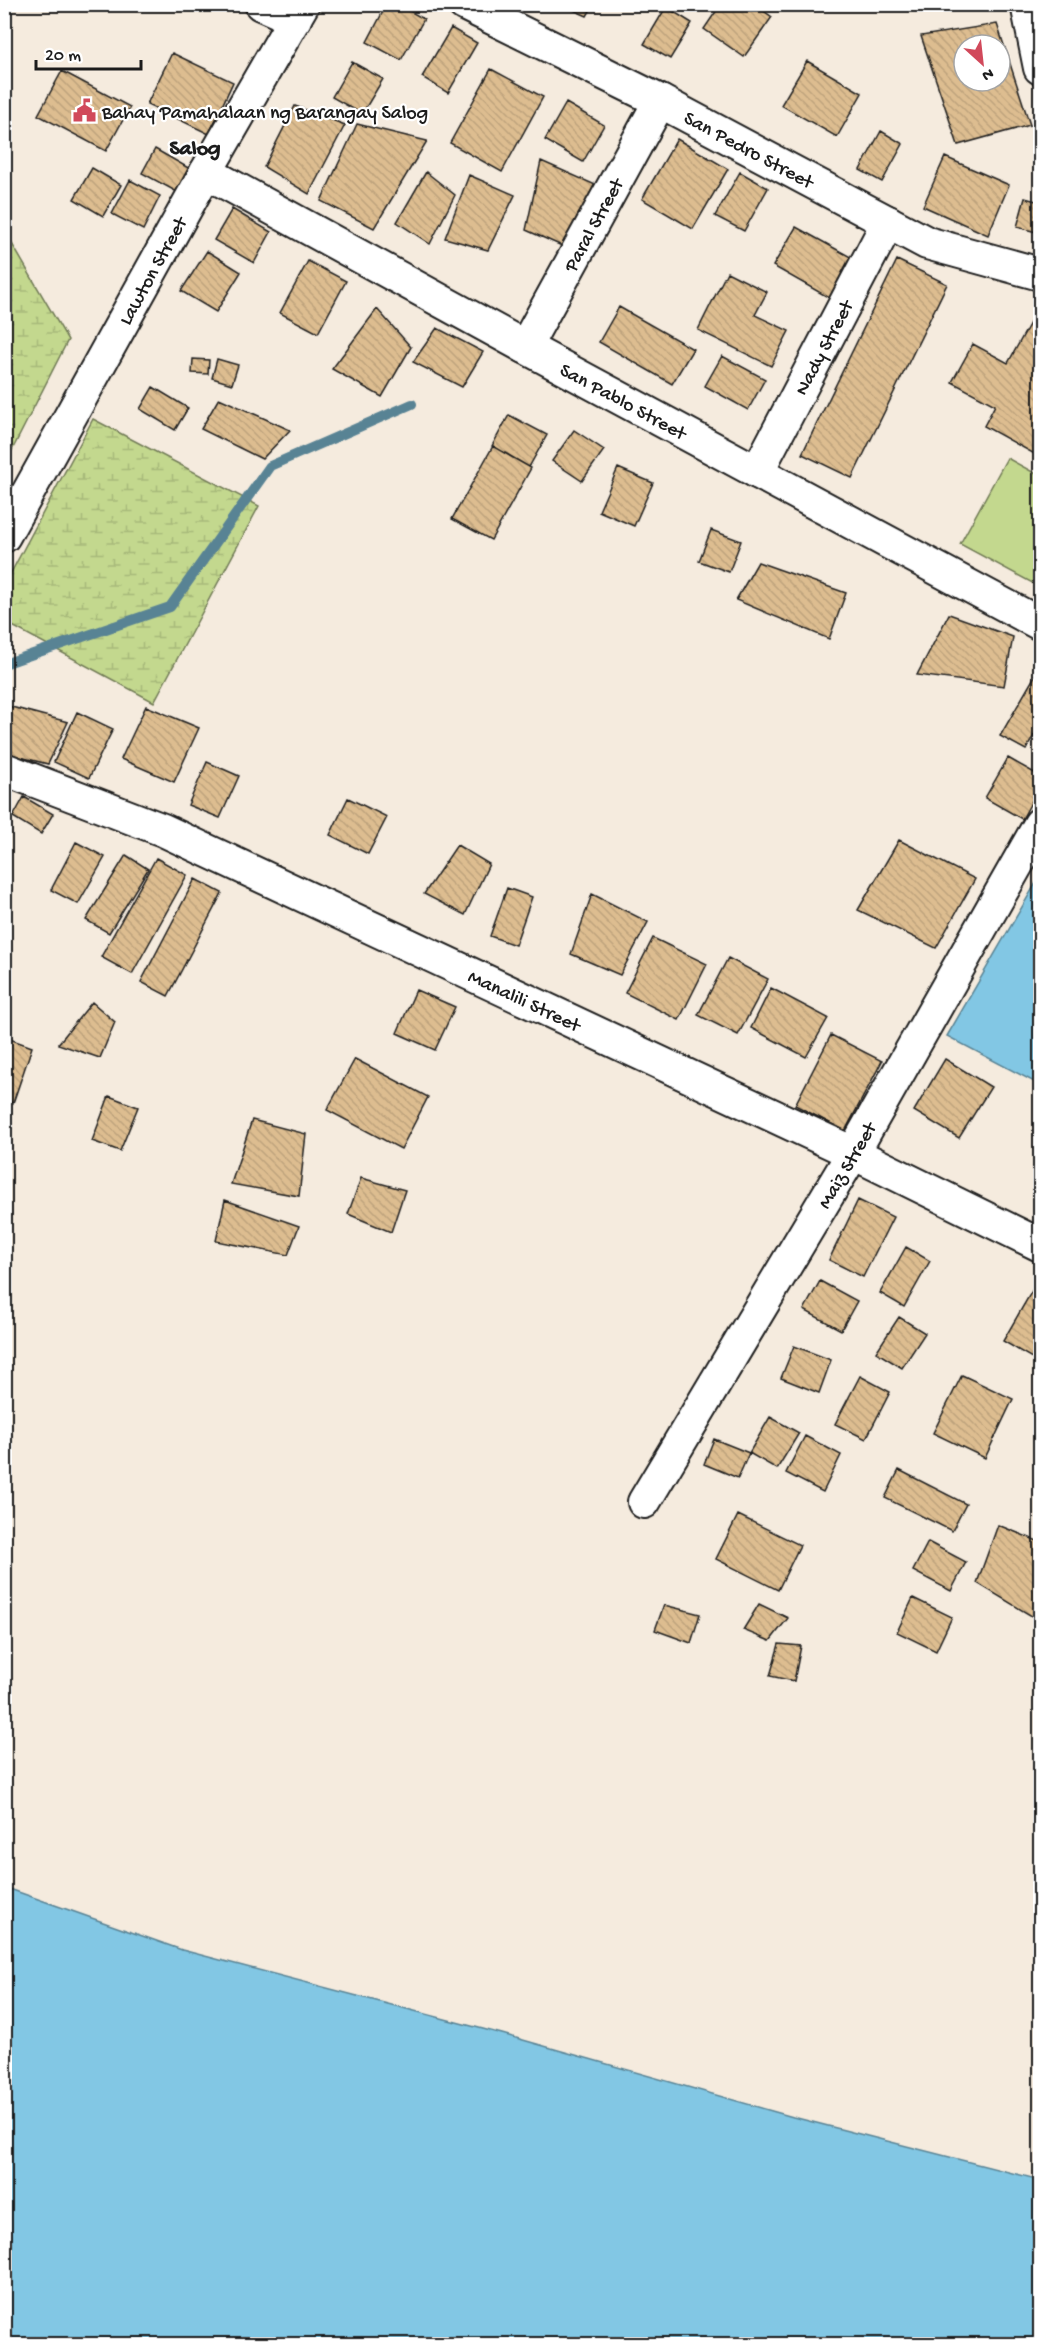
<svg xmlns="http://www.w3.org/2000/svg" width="1045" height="2349" font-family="'Gochi Hand',sans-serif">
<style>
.grass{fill:#c3d88e;stroke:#707a55;stroke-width:1.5}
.wetland{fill:url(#wetland-marsh);stroke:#707a55;stroke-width:1.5}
.water{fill:#82c7e4;stroke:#598394;stroke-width:1.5}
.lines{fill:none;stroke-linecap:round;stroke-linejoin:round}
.stream{stroke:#598394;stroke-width:10}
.building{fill:url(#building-back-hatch);stroke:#1c1c1c;stroke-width:1.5;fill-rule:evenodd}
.minor-casing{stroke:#1c1c1c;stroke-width:36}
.minor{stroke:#fff;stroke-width:32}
.labels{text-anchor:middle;stroke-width:4.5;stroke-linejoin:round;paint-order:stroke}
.poi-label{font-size:20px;fill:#1c1c1c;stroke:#fff;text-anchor:start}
.street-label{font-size:20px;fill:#1c1c1c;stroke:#fff}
.quarter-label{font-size:22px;font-weight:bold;fill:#1c1c1c;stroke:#fff}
</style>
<defs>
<pattern id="wetland-marsh" width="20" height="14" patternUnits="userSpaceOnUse" patternTransform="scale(1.5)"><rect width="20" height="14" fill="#c3d88e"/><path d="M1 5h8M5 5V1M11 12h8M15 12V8" fill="none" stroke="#a7b97a"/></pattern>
<pattern id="building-back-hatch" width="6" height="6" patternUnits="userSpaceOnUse" patternTransform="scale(1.5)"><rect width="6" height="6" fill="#ddbd90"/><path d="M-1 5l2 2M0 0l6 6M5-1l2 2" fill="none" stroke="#bda27c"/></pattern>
</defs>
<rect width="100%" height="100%" fill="#f5ebde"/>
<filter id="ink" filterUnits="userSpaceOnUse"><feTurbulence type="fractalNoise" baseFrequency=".0167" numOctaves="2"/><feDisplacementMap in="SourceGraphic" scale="12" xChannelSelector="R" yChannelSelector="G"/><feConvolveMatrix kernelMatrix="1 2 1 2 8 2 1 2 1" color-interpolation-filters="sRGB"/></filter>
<g filter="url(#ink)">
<path class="grass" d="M1007 458 1040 476V587L960 544Z"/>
<path class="wetland" d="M4 230 68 340 5 464H4Z
M93 419 259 506 154 702 5 622V584Z"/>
<path class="water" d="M1040 876V1085L947 1036Z
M4 1887 182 1950 502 2034 793 2117 1040 2180V2344H5Z"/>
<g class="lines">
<path class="stream" d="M4 664 170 607 270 466 412 404"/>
</g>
<path class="building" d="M387 4H397L424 19 401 60 367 42Z
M560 4H594L587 16Z
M721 4H754L772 17 744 57 704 29Z
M666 7 692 23 670 59 644 44Z
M997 24 1030 125 958 145 921 36ZM964 45H1000V81H964Z
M451 28 477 43 448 93 422 77Z
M172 53 233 82 209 134 147 104Z
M807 61 862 93 837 137 781 105Z
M352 62 383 79 362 114 332 97Z
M491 69 543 97 502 172 450 143Z
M62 71 130 107 106 151 38 115Z
M566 103 604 125 583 162 545 140Z
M295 106 345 125 309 194 264 167Z
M357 124 427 141 374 228 321 201Z
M881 131 903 144 882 182 860 170Z
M677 139 728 169 693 229 642 199Z
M155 149 192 170 179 193 142 173Z
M945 157 1009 185 988 235 923 206Z
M541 161 600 187 562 246 526 230Z
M92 168 121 185 103 216 74 199Z
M426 172 455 195 430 244 397 222Z
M740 172 768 188 744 231 715 216Z
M469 175 515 195 488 250 445 238Z
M130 180 160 196 143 230 112 214Z
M1025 198 1040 202V233L1017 227Z
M232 209 271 232 254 263 214 240Z
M796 227 856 260 833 300 773 266Z
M207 251 241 272 216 312 181 291Z
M897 260 947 284 852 478 802 454Z
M308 261 346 281 318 333 280 313Z
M727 272 767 292 755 315 789 331 771 366 698 330Z
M619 307 693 349 672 384 599 342Z
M377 309 411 347 382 397 332 369Z
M1030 323 1040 329V457L984 426 995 405 952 382 973 344 1008 363Z
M437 328 483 352 462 387 413 362Z
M722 356 765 379 748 410 705 386Z
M193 359 209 360 208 374 192 373Z
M217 359 238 365 232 384 212 378Z
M153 387 188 408 175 430 140 409Z
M219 398 290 430 262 459 201 429Z
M509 415 547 435 529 467 492 446Z
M574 430 604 450 582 481 552 461Z
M493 446 531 468 491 540 452 519Z
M618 468 653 483 634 526 599 511Z
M711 530 741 541 729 572 699 561Z
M758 562 846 593 829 639 736 600Z
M949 614 1013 637 1004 686 917 675Z
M1040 667V727L1039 726 1026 750 1000 736Z
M4 705 68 722 48 764 4 753Z
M146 706 199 728 174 782 121 759Z
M77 712 113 729 89 778 54 762Z
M1008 758 1040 776V786L1022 819 985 798Z
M207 762 239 776 220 818 188 805Z
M24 797 53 814 41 834 13 817Z
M348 798 387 817 368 854 330 835Z
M899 840 975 879 936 948 858 910Z
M76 842 105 857 78 904 51 890Z
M457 845 489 864 465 915 424 894Z
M126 855 148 869 109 933 86 920Z
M156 858 187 875 132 974 101 957Z
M195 879 222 893 168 996 141 982Z
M507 888 532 897 515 945 490 936Z
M592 894 648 922 620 975 571 954Z
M653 938 707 964 679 1020 625 993Z
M728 958 768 979 738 1035 698 1015Z
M771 988 828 1018 806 1057 751 1028Z
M416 990 455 1007 435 1050 397 1033Z
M92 1002 115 1022 100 1058 58 1044Z
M831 1035 882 1061 845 1131 795 1105Z
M4 1037 32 1047 13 1103 4 1100Z
M355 1059 428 1097 401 1149 327 1110Z
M945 1059 991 1087 959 1138 914 1111Z
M109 1096 138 1107 120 1151 92 1141Z
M252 1120 306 1134 299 1196 231 1184Z
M361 1178 405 1190 391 1232 348 1214Z
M225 1200 299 1226 288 1255 216 1241Z
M858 1200 893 1217 863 1277 829 1260Z
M906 1247 930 1261 904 1307 880 1293Z
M1040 1277V1355L1037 1361 1003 1341Z
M820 1281 857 1301 841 1330 804 1310Z
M899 1317 925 1333 902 1368 876 1352Z
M794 1346 831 1360 819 1393 781 1378Z
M962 1375 1013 1399 985 1458 933 1433Z
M860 1376 890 1392 866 1439 835 1424Z
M770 1417 799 1433 777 1469 749 1453Z
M805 1436 841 1455 823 1492 786 1473Z
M714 1439 749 1453 738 1478 704 1464Z
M899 1470 966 1504 952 1531 885 1498Z
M738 1515 800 1545 778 1590 716 1559Z
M998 1525 1040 1542V1621L977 1583Z
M928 1542 966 1562 951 1591 913 1571Z
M913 1598 952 1617 936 1651 897 1632Z
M759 1604 788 1618 770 1641 743 1630Z
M664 1605 700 1614 691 1643 655 1630Z
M779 1644 801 1646 794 1681 770 1676Z"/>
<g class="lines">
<defs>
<g id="minor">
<path d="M261 4 295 19"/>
<path id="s1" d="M464 4 660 101 927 243 1040 274"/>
<path d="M1027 4 1040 68"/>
<path id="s2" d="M206 172 525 347 1040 624"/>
<path id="s3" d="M525 347 660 101"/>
<path id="s4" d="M757 472 888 222"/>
<path id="s5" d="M4 536 206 172 303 4"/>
<path id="s6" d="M4 769 163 830 853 1153 1040 1245"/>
<path id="s7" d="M644 1502 853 1153 1040 824"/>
</g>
</defs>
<use href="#minor" class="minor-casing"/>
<use href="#minor" class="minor"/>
</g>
</g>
<defs>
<symbol id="civic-bare" viewBox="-9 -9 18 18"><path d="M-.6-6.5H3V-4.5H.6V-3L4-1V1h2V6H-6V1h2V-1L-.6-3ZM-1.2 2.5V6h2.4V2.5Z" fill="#d1495b" stroke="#fff" stroke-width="2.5" paint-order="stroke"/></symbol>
</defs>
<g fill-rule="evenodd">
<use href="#civic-bare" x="68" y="94" width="33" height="33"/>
</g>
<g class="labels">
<g class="poi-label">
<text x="102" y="118">Bahay Pamahalaan ng Barangay Salog</text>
</g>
<g class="street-label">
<text dy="7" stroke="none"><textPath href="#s1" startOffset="320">San Pedro Street</textPath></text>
<text dy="7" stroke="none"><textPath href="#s3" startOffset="140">Paral Street</textPath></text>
<text dy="7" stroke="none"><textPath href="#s5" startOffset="304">Lawton Street</textPath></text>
<text dy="7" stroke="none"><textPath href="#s4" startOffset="141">Nady Street</textPath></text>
<text dy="7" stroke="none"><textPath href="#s2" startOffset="476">San Pablo Street</textPath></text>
<text dy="7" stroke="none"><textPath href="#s6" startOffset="570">Manalili Street</textPath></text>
<text dy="7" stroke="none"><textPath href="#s7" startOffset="393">Maiz Street</textPath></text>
</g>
<g class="quarter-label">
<text x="195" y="154">Salog</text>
</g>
</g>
<rect width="1045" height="2349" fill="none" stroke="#fff" stroke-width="24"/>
<rect x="12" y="12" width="1021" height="2325" fill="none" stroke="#1c1c1c" stroke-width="2" filter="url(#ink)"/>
<g transform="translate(982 63) rotate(153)"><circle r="28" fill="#ffffff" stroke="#a4a4a4" stroke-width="1.5"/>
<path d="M0-4.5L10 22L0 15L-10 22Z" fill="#d1495b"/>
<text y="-9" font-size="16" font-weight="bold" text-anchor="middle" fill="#1c1c1c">N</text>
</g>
<path d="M36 60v9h105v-9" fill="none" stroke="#1c1c1c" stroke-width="3"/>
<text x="45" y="60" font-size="18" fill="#1c1c1c" stroke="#ffffff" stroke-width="4.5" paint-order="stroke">20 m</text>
</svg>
